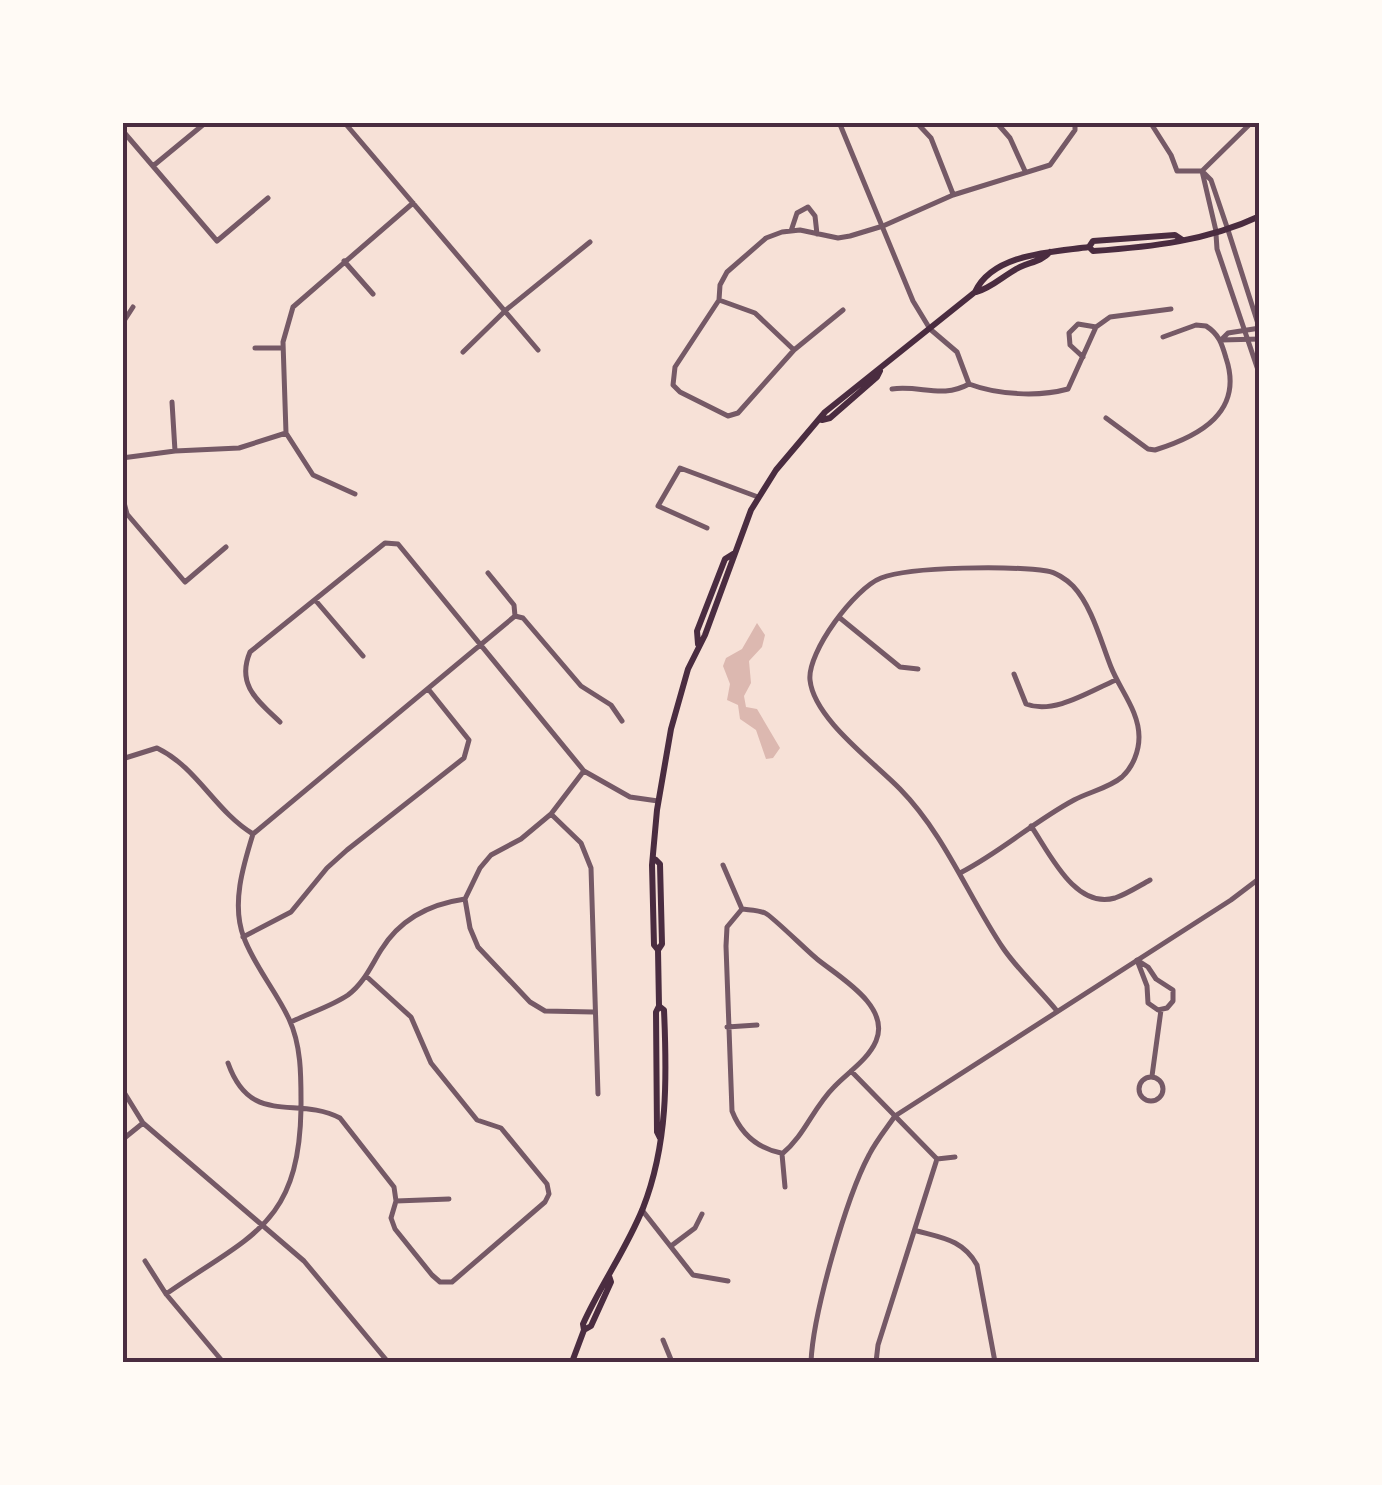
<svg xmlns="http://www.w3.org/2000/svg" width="1382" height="1485" font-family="'Roboto Condensed',sans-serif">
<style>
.water{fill:#dcb8b0}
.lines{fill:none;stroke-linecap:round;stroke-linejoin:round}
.minor{stroke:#755966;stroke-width:5}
.tertiary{stroke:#755966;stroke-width:5}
.secondary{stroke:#4a2c40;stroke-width:6}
.neatline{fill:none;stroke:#4a2c40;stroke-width:4}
</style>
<rect width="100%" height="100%" fill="#f7e1d7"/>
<path class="water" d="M757 623 765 635 762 647 749 661 751 683 744 696 746 707 757 709 780 748 773 758 766 759 756 730 740 719 738 705 727 700 730 684 723 666 726 658 742 649Z"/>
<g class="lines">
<path class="minor" d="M344 122 538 350
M916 122 931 138 953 194
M996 122 1010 138 1025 171
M1150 122 1171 155 1177 171H1202L1252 122
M122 130 217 241 268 198
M153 166 204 124
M1202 171 1211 180 1228 230
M1202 171 1216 231
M791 231 797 213 808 207 815 216 817 234
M344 261 373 294
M719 300 755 313 794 350
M843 310 794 350 738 413 728 416 680 392 673 385 675 367 719 300 720 285 727 272 766 238 782 232 800 230 838 238 850 236 883 226 953 195 1050 165 1075 130V122
M122 324 133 307
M930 329 957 352 969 384
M1221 340 1228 333 1260 328
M1221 340 1260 339
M255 348H283
M463 352 506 310 590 242
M1083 357 1070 345 1069 333 1078 324 1096 327
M969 384C998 395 1039 397 1068 389L1096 327 1110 317 1171 309
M892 389C921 385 942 399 969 384
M172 402 175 451
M1106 418 1148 449 1155 450C1200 436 1244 412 1226 358 1222 344 1219 334 1206 326L1196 325 1163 337
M286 433 313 475 355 494
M122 458 175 451 239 448 286 433 283 342 293 307 413 203
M122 495 127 514 185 582 226 547
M707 528 658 506 680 468 758 497
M488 573 514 605 515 616
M316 601 363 656
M840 618 900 667 918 669
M1014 674 1026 704C1054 715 1090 691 1116 680
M280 722C258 701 236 685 250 652L385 543 398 544 584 771 630 797 658 801
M122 759 157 748C197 767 215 811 253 834
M551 814 581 843 591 868 598 1094
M1031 826C1049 852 1075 910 1115 898 1127 894 1139 886 1150 880
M723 865 742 909
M960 873C1001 852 1033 822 1074 800 1089 792 1109 788 1122 777 1133 767 1139 751 1139 737 1139 711 1120 690 1111 667 1101 642 1092 606 1073 586 1066 579 1055 572 1047 571 1012 566 912 566 881 578 855 588 807 652 810 680 814 719 874 762 900 789 945 835 968 896 1003 948 1018 970 1040 990 1057 1011
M465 899 470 928 478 947 530 1002 545 1011 593 1012
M465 899 480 868 491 855 521 839 551 814 583 772
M742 909C749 910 759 910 765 913 771 915 808 952 817 959 839 977 891 1006 876 1041 868 1060 847 1073 834 1087 813 1108 805 1135 782 1154
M742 909 727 927 726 946 732 1111C741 1134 757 1148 781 1153
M243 937 291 912 327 868 347 850 464 758 469 740 429 690
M1137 960 1148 967 1156 979 1173 990V1001L1167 1008 1158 1010 1148 1003 1147 986Z
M291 1022C309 1013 332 1006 348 995 364 983 371 966 381 950 400 919 430 904 465 899
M727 1027 757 1025
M228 1063C251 1128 296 1095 340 1118L394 1187 396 1201 391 1218 395 1229 432 1275 440 1282H452L545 1202 549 1194 547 1184 501 1128 477 1120 431 1063 411 1017 366 976
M851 1071 937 1159 878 1345 876 1362
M1152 1076 1161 1010
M1139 1089a12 12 0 1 1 24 0a12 12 0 1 1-24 0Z
M122 1089 143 1123 304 1261 388 1362
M122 1140 143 1123
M782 1154 785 1187
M937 1159 955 1157
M396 1201 449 1199
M642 1210 693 1275 728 1281
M917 1231C943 1238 963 1240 977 1265L995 1362
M671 1246 695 1228 702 1214
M145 1261 166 1294 223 1362
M166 1294C249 1236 299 1226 301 1109 301 1079 302 1047 289 1019 276 991 255 967 244 938 231 905 243 866 253 834L515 616 523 618 581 686 611 705 622 721
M663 1340 672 1362"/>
<path class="tertiary" d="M839 122 913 301 930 329
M1228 230 1260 330
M1216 234 1217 249 1260 376
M811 1362C813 1314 846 1198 869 1155 876 1141 886 1129 895 1116L1231 900 1260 878"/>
<path class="secondary" d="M1089 247 1093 241 1175 235 1181 239
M976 292C992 288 1005 274 1020 267 1031 262 1042 261 1050 252
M822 420 830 418 877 377 880 371
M698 644 697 631 725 559 733 554
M656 860 660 864 662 944 658 950 659 1006 656 1012 657 1132 660 1138
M658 950 654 945 652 865 657 810 671 729 688 669 705 635 751 510 776 470 825 412 975 292C993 253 1054 252 1089 247L1093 251C1151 247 1207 241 1260 216
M584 1330 591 1326 611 1282 609 1276
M572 1362 584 1330 583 1324C601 1284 626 1250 643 1208 668 1144 667 1078 664 1010L659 1006"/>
</g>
<rect width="1382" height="1485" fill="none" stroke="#fffaf5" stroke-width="250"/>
<rect x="125" y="125" width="1132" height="1235" class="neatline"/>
</svg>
